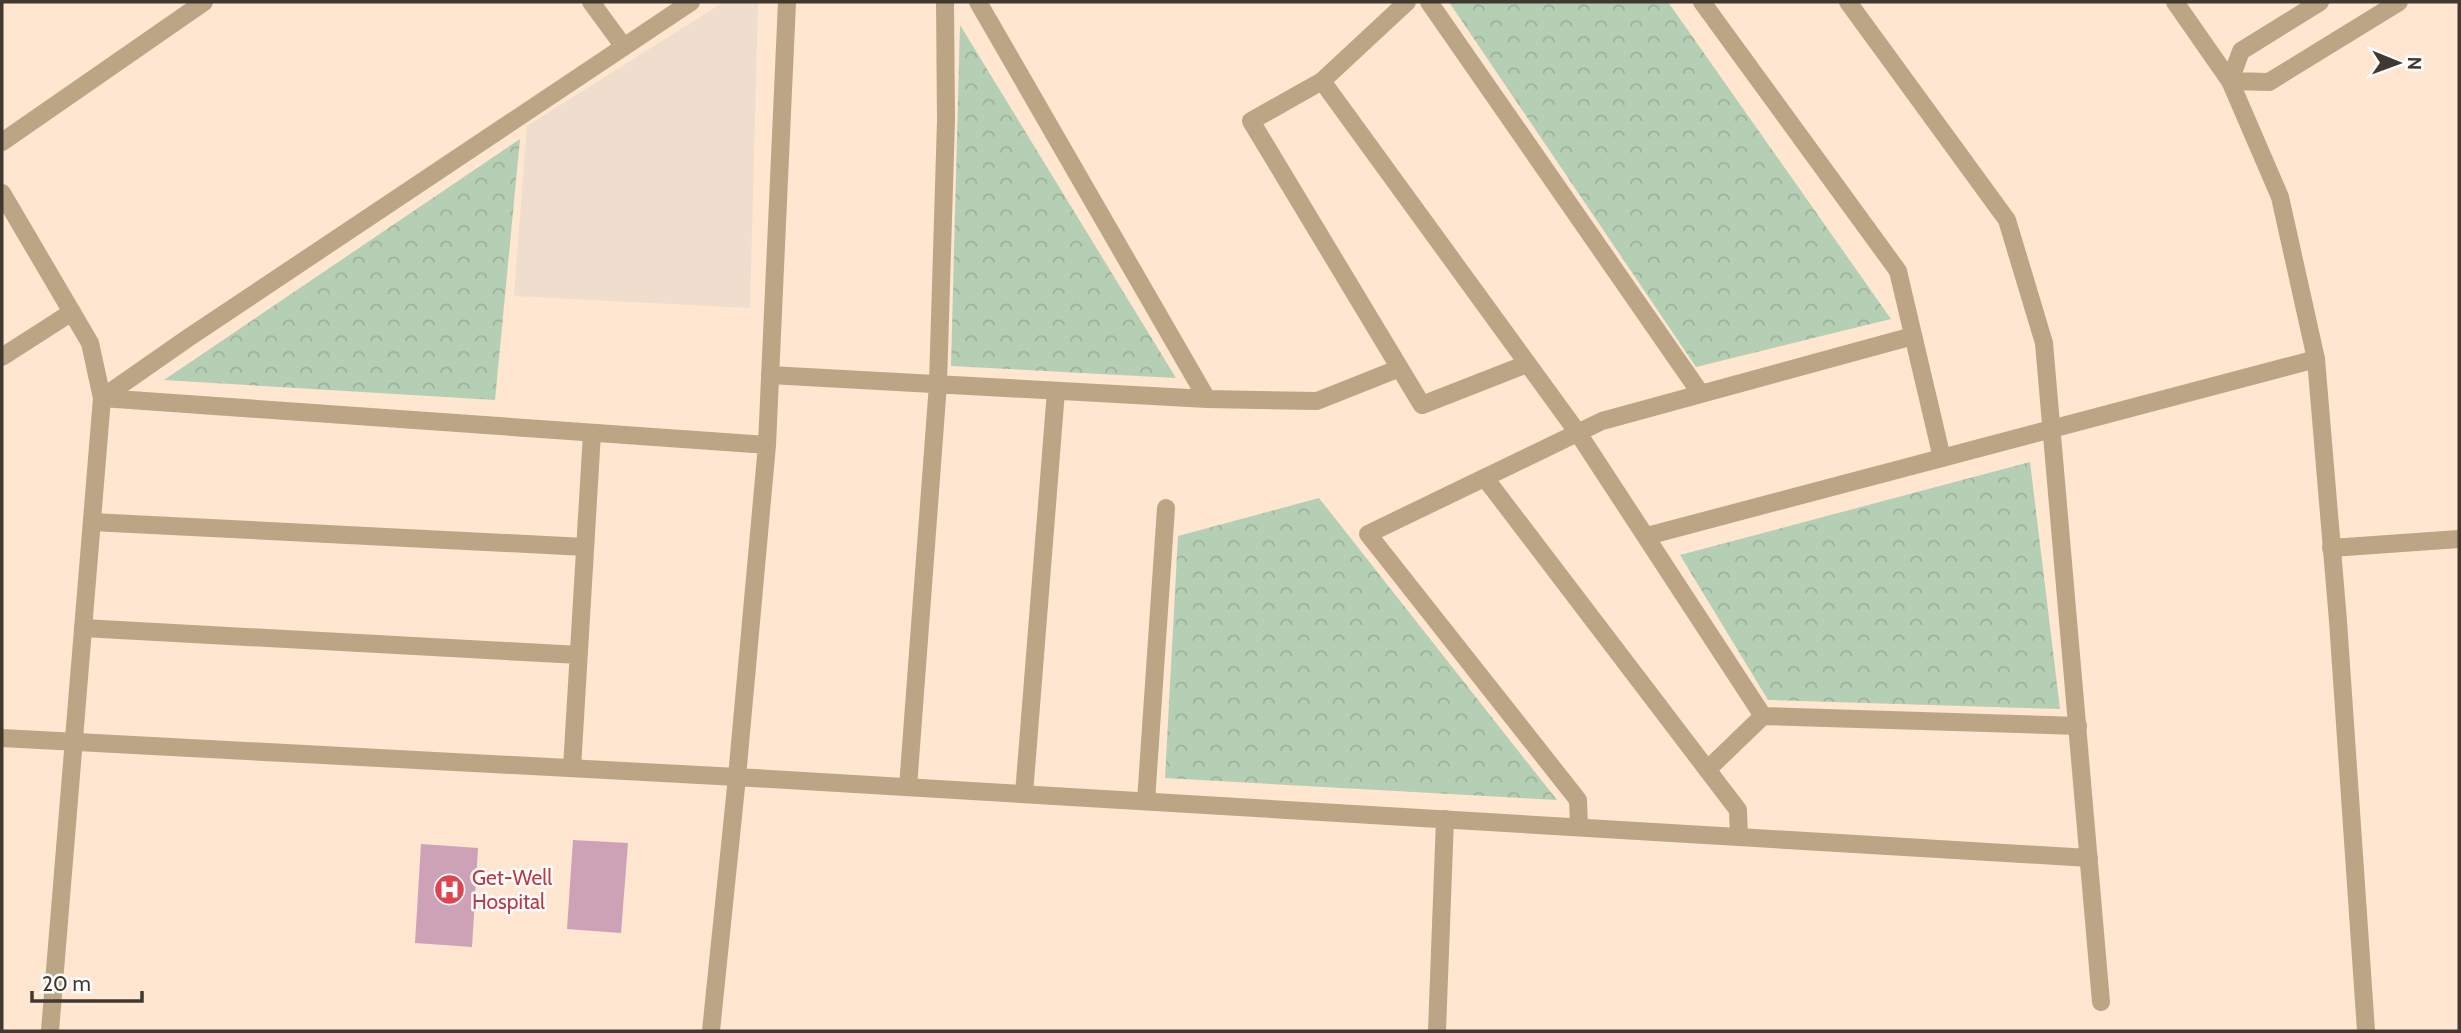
<svg xmlns="http://www.w3.org/2000/svg" width="2461" height="1033" font-family="Cabin,sans-serif">
<style>
.education{fill:#efddcd}
.park{fill:url(#park-crowns)}
.building{fill:#cda2b6}
.lines{fill:none;stroke-linecap:round;stroke-linejoin:round}
.service{stroke:#bca584;stroke-width:18}
.minor{stroke:#bca584;stroke-width:18}
.tertiary{stroke:#bca584;stroke-width:18}
.labels{text-anchor:middle;stroke-width:5;stroke-linejoin:round;paint-order:stroke}
.health-label{font-size:21px;fill:#be3a42;stroke:#fff;text-anchor:start}
</style>
<defs>
<pattern id="park-crowns" width="20" height="18" patternUnits="userSpaceOnUse" patternTransform="scale(1.75)"><rect width="20" height="18" fill="#b4cfb4"/><path d="M2 6a3 3 0 1 1 6 0M12 15a3 3 0 1 1 6 0" fill="none" stroke="#9cb29b"/></pattern>
</defs>
<rect width="100%" height="100%" fill="#fee6d0"/>
<path class="education" d="M724 2H758L750 308 514 296 527 126Z"/>
<path class="park" d="M1449 2H1668L1891 319 1696 367Z
M960 25 1176 378 951 366Z
M520 139 495 400 164 380Z
M2030 462 2060 709 1768 700 1680 555Z
M1319 498 1557 800 1165 778 1178 536Z"/>
<path class="building" d="M573 840 628 843 621 933 567 929Z
M421 844 478 848 472 947 415 943Z"/>
<g class="lines">
<path class="service" d="M978 2 1207 399
M1407 2 1322 81 1251 121 1422 405 1527 364
M1429 2 1701 394
M1702 2 1898 271 1942 458
M1322 81 1578 433 1763 716 2078 726
M2 357 72 312
M770 375 1207 399 1317 401 1400 368
M1485 478 1738 810 1739 837
M92 522 585 547
M83 628 579 655
M2 738 737 777
M572 768 592 433
M1707 770 1763 716
M908 787 938 384 946 120 945 2
M1024 794 1056 391
M1146 801 1166 508
M1579 827 1578 800 1368 534 1602 421 1913 336
M1437 1031 1445 819"/>
<path class="minor" d="M591 2 624 47
M1848 2 2007 220 2044 343 2101 1002
M2 193 90 343 102 398 50 1031
M102 398 188 338 691 2
M102 398 767 445
M1647 536 2316 359
M2331 548 2459 539
M737 777 2089 858
M711 1031 737 777 767 445 787 2"/>
<path class="tertiary" d="M2175 2 2230 81 2280 197 2316 359 2338 621 2366 1031
M2320 2 2241 51 2230 81 2269 82 2399 2
M2 142 204 2"/>
</g>
<defs>
<symbol id="hospital-disc" viewBox="-11 -11 22 22"><circle r="9.5" fill="#e0444e" stroke="#fff"/><path d="M-5-5h3v3.5h4V-5h3V5h-3V1.5h-4V5h-3Z" fill="#fff"/></symbol>
</defs>
<g fill-rule="evenodd">
<use href="#hospital-disc" x="432" y="872" width="35" height="35"/>
</g>
<g class="labels">
<g class="health-label">
<text x="472" y="885">Get-Well<tspan x="472" dy="24">Hospital</tspan></text>
</g>
</g>
<rect width="2461" height="1033" fill="none" stroke="#41382f" stroke-width="7"/>
<g transform="translate(2398 63) rotate(91)" stroke="#ffffff" stroke-width="5" paint-order="stroke">
<path d="M0-5L12 26L0 18L-12 26Z" fill="#41382f"/>
<text y="-10" font-size="19" font-weight="bold" text-anchor="middle" fill="#41382f">N</text>
</g>
<path d="M32 991v10h110v-10" fill="none" stroke="#41382f" stroke-width="3.5"/>
<text x="42" y="991" font-size="21" fill="#41382f" stroke="#ffffff" stroke-width="5" paint-order="stroke">20 m</text>
</svg>
